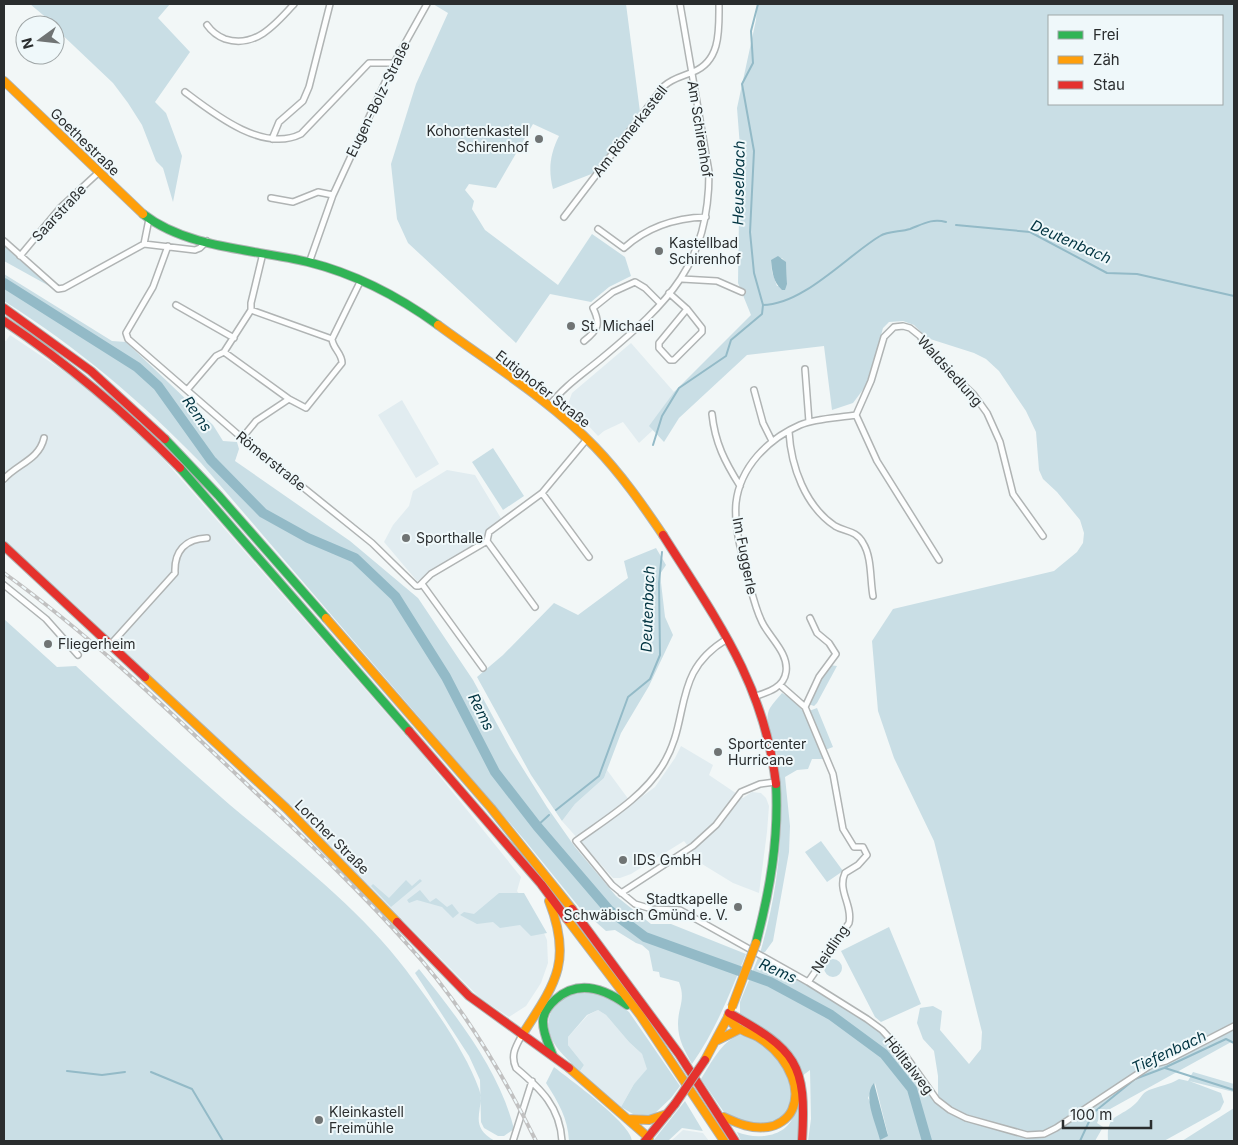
<svg xmlns="http://www.w3.org/2000/svg" width="1238" height="1145" font-family="Inter,sans-serif">
<style>
.built{fill:#e1ecf0}
.green{fill:#c9dee5;fill-rule:evenodd}
.water{fill:#93bac7}
.lines{fill:none;stroke-linecap:round;stroke-linejoin:round}
.stream{stroke:#93bac7;stroke-width:2}
.river{stroke:#93bac7;stroke-width:10}
.street-casing{stroke:#b0b4b4;stroke-width:8}
.fast-casing{stroke:#b0b4b4;stroke-width:10}
.slow-casing{stroke:#b0b4b4;stroke-width:10}
.jam-casing{stroke:#b0b4b4;stroke-width:10}
.street{stroke:#fdfefe;stroke-width:5}
.fast{stroke:#30b455;stroke-width:8}
.slow{stroke:#ff9f0a;stroke-width:8}
.jam{stroke:#e5322d;stroke-width:8}
.rail-casing{stroke:#c1c1c1;stroke-width:4}
.rail{stroke:#eff8fa;stroke-width:2;stroke-dasharray:5.5;stroke-linecap:butt}
.slow-bridge-casing{stroke:#b0b4b4;stroke-width:10;stroke-linecap:butt}
.jam-bridge-casing{stroke:#b0b4b4;stroke-width:10;stroke-linecap:butt}
.slow-bridge{stroke:#ff9f0a;stroke-width:8}
.jam-bridge{stroke:#e5322d;stroke-width:8}
.poi-dot{fill:#707474;stroke:#eff8fa;stroke-width:2}
.labels{text-anchor:middle;stroke-width:4;stroke-linejoin:round;paint-order:stroke}
.street-label{font-size:14px;fill:#2a2d2e;stroke:#eff8fa}
.poi-label{font-size:14px;fill:#2a2d2e;stroke:#eff8fa;text-anchor:start}
.water-label{font-size:15px;font-style:italic;fill:#003340;stroke:#eff8fa}
</style>
<rect width="100%" height="100%" fill="#f2f7f7"/>
<path class="built" d="M10 335 77 380 129 423 166 462 421 753 521 877 517 891 538 919 547 940 548 963 541 983 526 1006 509 1017 480 998 333 850 82 611 4 541V340L6 341Z
M631 343 674 392 650 426 653 430 639 443 623 422 604 431 598 436 568 404 572 393Z
M402 400 439 464 416 478 378 415Z
M447 470 475 475 502 520 481 544 417 581 384 542 393 525 409 506 413 491Z
M681 746 713 765 709 775 743 798 752 792 761 793 766 798 769 806 767 832 759 893 733 883 702 864 684 841 631 874 620 878H613L562 821 575 804 604 778 607 770 632 804 655 787 675 758Z
M598 1010 606 1015 629 1042 642 1054 648 1069 634 1084 621 1107 580 1071 584 1065 568 1045V1037L588 1015Z
M683 1130 703 1133 709 1141H671Z"/>
<path class="green" d="M30 4H170L158 18 190 52 155 102 166 113 182 156 173 202 163 168 156 161 142 125 128 103 113 83 55 28V25Z
M433 4H626L640 112 594 173 553 189C548 170 550 154 559 136L533 124 496 188 469 184 465 190 474 201 472 209 485 230 558 285 592 234 625 257 631 276 609 287 591 302 550 294 516 343 408 243 397 219 391 164 416 84 448 13Z
M757 4H1234V1044L1233 1041 1101 1114 1097 1123 1103 1127 1095 1141H808L811 1119 810 1070 802 1076 740 1014V1002L758 958C800 981 846 1003 882 1034 903 1053 920 1077 938 1098V1076L934 1051 923 1039 917 1023 920 1008 933 1006 942 1011 940 1030 969 1064 981 1049 982 1032 934 841 894 758 878 711 872 641 893 609 1054 571 1077 552 1083 543 1084 533 1080 520 1057 492 1043 479 1039 470 1036 432 1026 411 999 371 986 359 974 353 927 338 914 325 903 321 889 322 883 328 868 383 853 403 832 410 824 346 747 355 679 418 664 442 649 426 674 392 751 315 738 283 740 147 737 108 756 20ZM1049 16H1222V104H1049ZM782 258 786 263 787 284 777 286 772 272 771 260ZM875 1083 888 1135 868 1098Z
M4 246 51 287 4 261Z
M4 274 112 341 126 342 213 425 223 441 237 442 239 449 235 461 350 541 418 598 473 680 510 748 547 807 575 847 616 896 651 924H671L746 954C730 993 716 1030 692 1064 685 1051 678 1040 678 1024 678 1007 686 1000 679 982L660 977 659 972 653 971 649 951 642 945 636 943 615 930 606 931 579 907 527 843 201 463C141 401 77 347 4 301Z
M493 448 524 496 503 510 472 462Z
M656 548 666 565 660 574 665 617 673 635 649 686 621 733 604 778 575 804 562 821 531 775 477 677 503 655 554 603 578 615 628 578 624 561Z
M4 619 57 667 76 666C127 713 178 760 230 805 290 855 359 908 406 970 431 1003 465 1050 479 1089 486 1109 466 1125 495 1141H4Z
M829 665 837 666 817 703 814 706 808 704 814 689Z
M782 693C810 709 813 731 825 759H812L808 769 797 770 785 777 790 826 789 852 773 941 765 952 760 953C779 889 785 826 778 760 776 746 762 721 770 708 773 703 778 698 782 693Z
M817 708 833 747 825 750 809 711Z
M821 841 843 871 827 882 805 852Z
M420 879 422 881 391 907 371 886 373 884 389 898 406 880 412 886Z
M420 890 430 902 436 898 447 907 452 904 459 913 453 918 442 907 417 900 409 903 407 900Z
M499 893H524L547 933 531 936 520 925 500 928 493 922 477 924 460 915 464 912 474 914Z
M889 927 921 1004 881 1022 875 1017 841 951Z
M824 968a9 9 0 1 1 18 0a9 9 0 1 1-18 0Z
M419 969C457 1017 499 1069 514 1129L504 1136H498L484 1128 481 1122 480 1080 469 1056 415 973Z
M587 990 614 1000 629 1012 680 1086 671 1098 652 1116 633 1114 621 1107 634 1084 647 1069 642 1054 629 1042 606 1015 598 1010 587 1015 568 1037V1045L584 1065 580 1071C561 1054 537 1033 554 1007 562 996 574 992 587 990Z
M739 1035C764 1036 797 1073 793 1099 791 1108 781 1119 776 1126L728 1118 701 1079C712 1062 720 1043 739 1035Z
M554 1067C569 1079 632 1124 632 1141H569C568 1118 558 1102 546 1083Z
M1193 1072 1234 1084V1092L1189 1081 1221 1093 1224 1102 1220 1110 1164 1141H1108C1106 1112 1120 1119 1136 1103 1141 1098 1142 1093 1149 1090 1159 1086 1169 1085 1179 1079L1188 1081Z
M798 1079 799 1141H741L737 1132C756 1140 787 1138 794 1114 798 1104 797 1090 798 1079Z
M685 1101 703 1131 682 1128 668 1141H653Z
M1234 1108V1141H1182Z"/>
<path class="water" d="M778 256 786 262 787 284 785 290H782C773 282 772 271 771 260Z
M874 1083 888 1136 880 1140C876 1123 862 1096 874 1083Z"/>
<g class="lines">
<path class="stream" d="M758 4 751 31 753 63 742 84 754 151 750 232 754 273 763 305
M956 225 1030 232 1107 273 1137 274 1234 296
M653 445 662 416 679 388 726 356 731 340 762 314 763 305C803 305 848 255 880 236 888 231 901 232 910 229 923 224 932 218 946 222
M556 810 599 776 628 697 650 679 660 655 659 583 662 552
M537 826 549 815
M1165 1068 1234 1090
M67 1071 102 1075 125 1072
M151 1072 192 1089 223 1141
M1080 1141 1093 1113 1135 1079 1164 1068 1226 1039 1234 1043"/>
<path class="river" d="M4 283 137 367 158 386 211 460 263 513 308 538 355 558 395 596 446 677 495 772 537 826 609 910 645 937 770 982 831 1015 884 1054 912 1089 927 1141"/>
<defs>
<path id="street" d="M207 25C212 32 217 36 225 39 255 49 276 24 294 4
M185 92C214 114 263 153 301 134L369 63H394
M272 139 279 122 303 101 309 87 330 4
M271 198 293 202 318 192 333 195
M564 217 664 86C673 78 681 77 693 72 721 61 719 30 719 4
M598 229 624 248C647 227 675 218 706 217
M4 241 58 289 64 288 144 244 195 250 200 248 207 241
M144 244 149 219
M168 246 153 287 126 333 128 339 242 438 372 543 416 586H419L431 574 487 541 535 607
M20 256 60 208 99 172
M309 263 333 195 394 63 427 4
M682 279 717 281 742 292
M669 293 687 309 702 328V332L674 360H670L659 348V343L687 309
M176 305 234 338
M251 310 332 339
M584 341C598 330 601 324 593 308L613 292 635 282 645 288 660 303
M224 352 289 399
M805 369 809 422
M187 390 216 356 224 352 251 310V303L263 253
M754 390 763 423 772 441
M549 406C563 387 584 373 602 358 669 302 709 264 709 172L680 4
M712 414C715 443 725 462 740 486
M856 415 877 461 939 560
M789 432C791 466 805 506 835 526 845 532 856 530 863 543 872 557 870 580 873 596
M242 438 256 421 289 399 306 408 342 363C342 353 333 349 332 339L361 280
M4 479C17 464 39 460 44 438
M542 493 589 557
M487 541 489 532 542 493 587 439
M422 584 483 668
M4 585 46 619 78 655
M727 639C670 673 692 719 662 766 642 798 606 819 576 841L612 885 635 904 652 909 680 910 808 982 867 1019 882 1030 905 1055 937 1100 950 1110 966 1118 1027 1135 1044 1134 1056 1128 1151 1065 1166 1061 1234 1026
M111 644 175 573C174 551 185 539 207 538
M780 685 805 707 833 774 843 829 854 847H863L867 855 858 865 845 873C837 891 853 905 849 923L808 982
M756 696C769 692 784 687 786 672 789 653 769 637 762 622 754 606 751 588 746 571 741 551 734 525 736 503 740 467 768 439 800 425 817 418 838 418 856 415L871 381 884 337 894 327 903 326 910 328 920 336 932 355 974 395 987 413 1000 442 1013 494 1043 536
M805 707 819 677 836 654 829 643 817 633 810 618
M621 893 693 846 716 825 741 792 760 784 775 782
M522 1035C516 1046 510 1055 516 1068 541 1089 560 1107 562 1141
M513 1141 532 1081"/>
<path id="fast" d="M143 214C188 249 254 249 308 262 356 274 398 296 438 325
M165 439 219 496 326 618
M180 468 409 731
M756 943C770 890 779 839 776 784
M553 1056C549 1045 543 1034 543 1022 543 1013 549 1005 556 999 579 979 605 989 627 1005"/>
<path id="slow" d="M4 81 143 214
M438 325C491 364 550 400 595 447 621 474 642 504 663 535
M326 618 491 808 572 909
M145 677 286 808 397 922
M567 919 640 1015 724 1141
M522 1035C555 984 573 962 549 901
M718 1040 740 1029
M705 1060 729 1015
M569 1068 649 1138
M724 1117C739 1124 751 1129 768 1127 777 1126 788 1119 792 1110 797 1099 796 1087 792 1077 785 1059 774 1047 758 1037 746 1031 734 1030 728 1016
M628 1119 649 1120 667 1114"/>
<path id="jam" d="M4 308 91 371 165 439
M4 321C68 364 126 413 180 468
M663 535C716 619 764 683 776 784
M4 546 145 677
M409 731 541 884 567 919
M572 909 679 1054 735 1141
M397 922 469 996 569 1068
M729 1013C796 1050 807 1063 802 1141
M645 1141 675 1104"/>
</defs>
<use href="#street" class="street-casing"/>
<use href="#fast" class="fast-casing"/>
<use href="#slow" class="slow-casing"/>
<use href="#jam" class="jam-casing"/>
<use href="#street" class="street"/>
<use href="#fast" class="fast"/>
<use href="#slow" class="slow"/>
<use href="#jam" class="jam"/>
<defs>
<path id="rail" d="M4 573C87 633 162 704 236 774 294 829 354 884 407 944 460 1001 502 1072 536 1141"/>
</defs>
<use href="#rail" class="rail-casing"/>
<use href="#rail" class="rail"/>
<defs>
<path id="slow-bridge" d="M732 1007 756 943"/>
<path id="jam-bridge" d="M675 1104 705 1060"/>
</defs>
<use href="#slow-bridge" class="slow-bridge-casing"/>
<use href="#jam-bridge" class="jam-bridge-casing"/>
<use href="#slow-bridge" class="slow-bridge"/>
<use href="#jam-bridge" class="jam-bridge"/>
</g>
<g class="poi-dot">
<circle cx="539" cy="139" r="5"/>
<circle cx="659" cy="251" r="5"/>
<circle cx="571" cy="326" r="5"/>
<circle cx="406" cy="538" r="5"/>
<circle cx="48" cy="644" r="5"/>
<circle cx="718" cy="752" r="5"/>
<circle cx="623" cy="860" r="5"/>
<circle cx="738" cy="907" r="5"/>
<circle cx="319" cy="1120" r="5"/>
</g>
<g class="labels">
<g class="street-label">
<text transform="translate(378 99) rotate(-64)" y="5">Eugen-Bolz-Straße</text>
<text transform="translate(700 129) rotate(81)" y="5">Am Schirenhof</text>
<text transform="translate(630 131) rotate(-52)" y="5">Am Römerkastell</text>
<text transform="translate(85 142) rotate(44)" y="5">Goethestraße</text>
<text transform="translate(59 213) rotate(-47)" y="5">Saarstraße</text>
<text transform="translate(950 371) rotate(48)" y="5">Waldsiedlung</text>
<text transform="translate(543 389) rotate(38)" y="5">Eutighofer Straße</text>
<text transform="translate(271 461) rotate(39)" y="5">Römerstraße</text>
<text transform="translate(745 556) rotate(79)" y="5">Im Fuggerle</text>
<text transform="translate(332 837) rotate(45)" y="5">Lorcher Straße</text>
<text transform="translate(830 949) rotate(-56)" y="5">Neidling</text>
<text transform="translate(909 1065) rotate(52)" y="5">Hölltalweg</text>
</g>
<g class="poi-label">
<text x="529" y="136" text-anchor="end">Kohortenkastell<tspan x="529" dy="16">Schirenhof</tspan></text>
<text x="669" y="248">Kastellbad<tspan x="669" dy="16">Schirenhof</tspan></text>
<text x="581" y="331">St. Michael</text>
<text x="416" y="543">Sporthalle</text>
<text x="58" y="649">Fliegerheim</text>
<text x="728" y="749">Sportcenter<tspan x="728" dy="16">Hurricane</tspan></text>
<text x="633" y="865">IDS GmbH</text>
<text x="728" y="904" text-anchor="end">Stadtkapelle<tspan x="728" dy="16">Schwäbisch Gmünd e. V.</tspan></text>
<text x="329" y="1117">Kleinkastell<tspan x="329" dy="16">Freimühle</tspan></text>
</g>
<g class="water-label">
<text transform="translate(739 183) rotate(-89)" y="5">Heuselbach</text>
<text transform="translate(1071 242) rotate(24)" y="5">Deutenbach</text>
<text transform="translate(197 414) rotate(55)" y="5">Rems</text>
<text transform="translate(648 609) rotate(-88)" y="5">Deutenbach</text>
<text transform="translate(481 712) rotate(63)" y="5">Rems</text>
<text transform="translate(778 971) rotate(24)" y="5">Rems</text>
<text transform="translate(1169 1052) rotate(-25)" y="5">Tiefenbach</text>
</g>
</g>
<rect width="1238" height="1145" fill="none" stroke="#2a2d2e" stroke-width="10"/>
<rect x="1048" y="15" width="175" height="90" fill="#eff8fa" stroke="#a0a7a8"/>
<rect x="1058" y="31" width="25" height="8" fill="#30b455" stroke="#a0a7a8"/>
<text x="1093" y="40" font-size="15" fill="#2a2d2e">Frei</text>
<rect x="1058" y="56" width="25" height="8" fill="#ff9f0a" stroke="#a0a7a8"/>
<text x="1093" y="65" font-size="15" fill="#2a2d2e">Zäh</text>
<rect x="1058" y="81" width="25" height="8" fill="#e5322d" stroke="#a0a7a8"/>
<text x="1093" y="90" font-size="15" fill="#2a2d2e">Stau</text>
<g transform="translate(40 40) rotate(255)"><circle r="24" fill="#eff8fa" stroke="#a0a7a8"/>
<path d="M0-4L9 19L0 12L-9 19Z" fill="#707474"/>
<text y="-8" font-size="14" font-weight="bold" text-anchor="middle" fill="#2a2d2e">N</text>
</g>
<path d="M1063 1120v8h88v-8" fill="none" stroke="#2a2d2e" stroke-width="2.5"/>
<text x="1070" y="1120" font-size="15" fill="#2a2d2e" stroke="#eff8fa" stroke-width="4" paint-order="stroke">100 m</text>
</svg>
